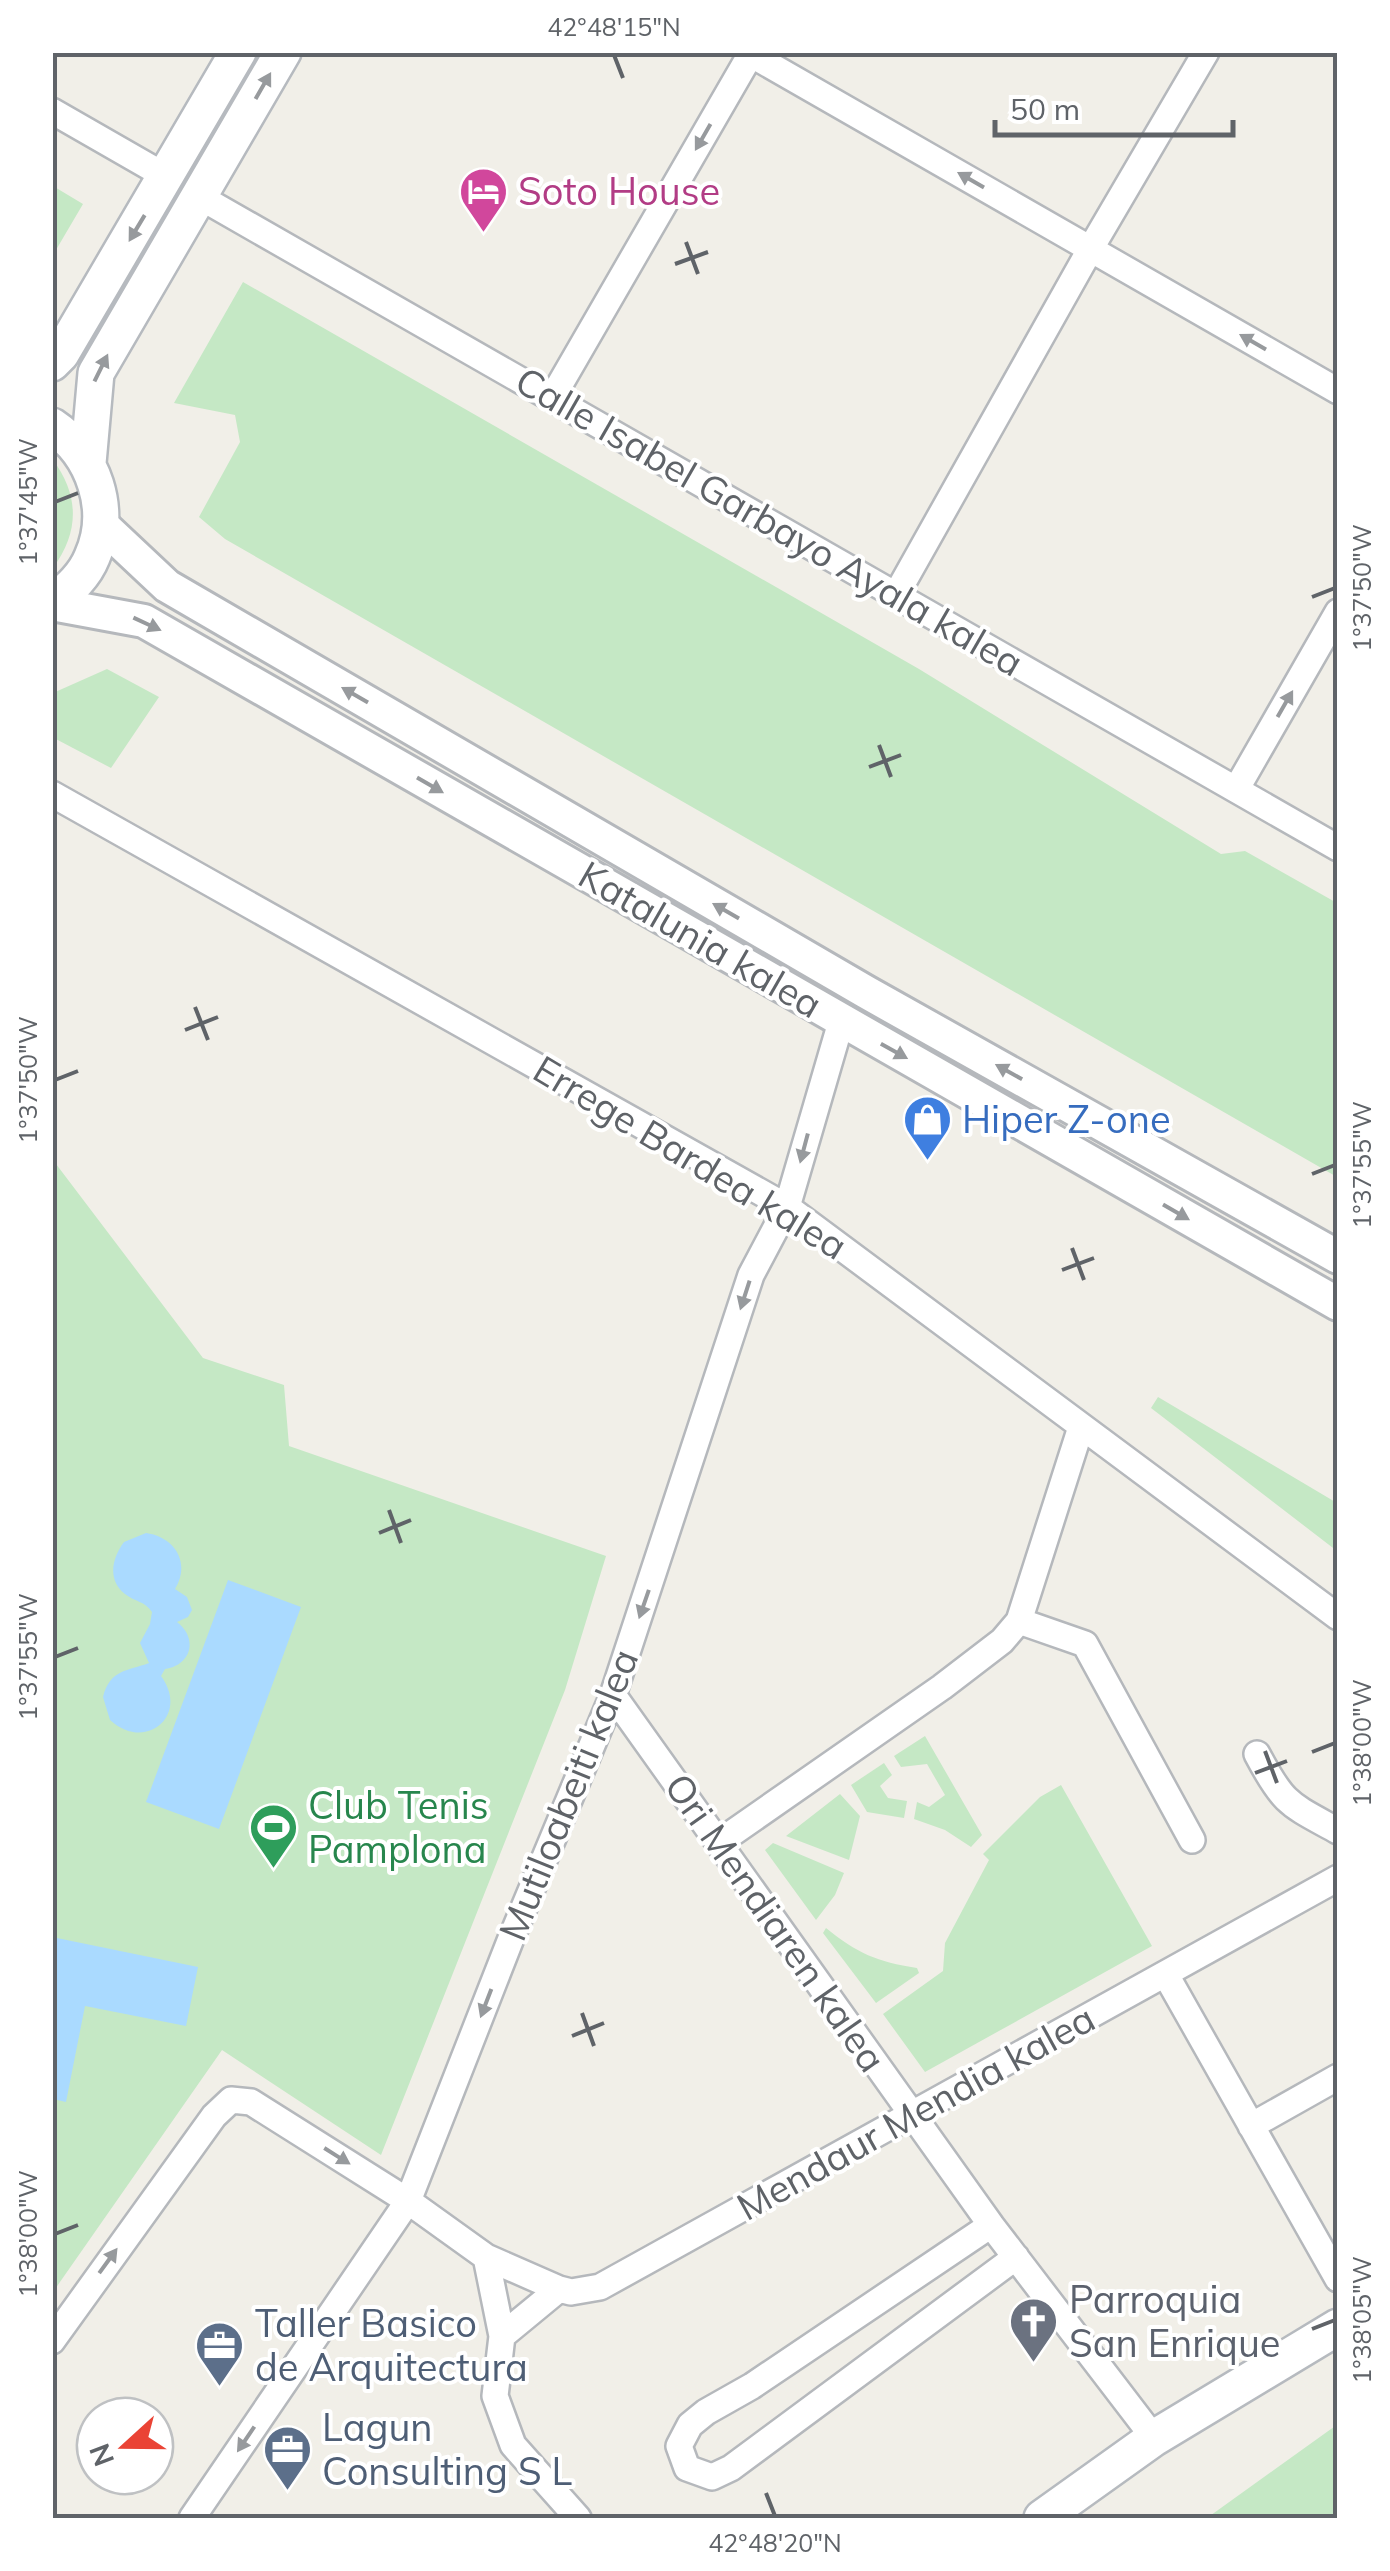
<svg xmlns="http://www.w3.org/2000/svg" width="1390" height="2571" font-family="Mulish,sans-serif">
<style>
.green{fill:#c5e8c5}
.water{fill:#aadaff}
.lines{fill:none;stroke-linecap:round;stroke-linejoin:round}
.minor-casing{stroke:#b5b8bc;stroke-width:30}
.tertiary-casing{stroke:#b5b8bc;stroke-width:38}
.secondary-casing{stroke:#b6babf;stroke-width:40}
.minor{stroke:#fff;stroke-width:25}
.tertiary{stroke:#fff;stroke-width:32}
.secondary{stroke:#fff;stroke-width:35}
.oneway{fill:#979a9d}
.ticks{fill:none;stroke:#5f6368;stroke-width:4}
.labels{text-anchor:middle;stroke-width:8;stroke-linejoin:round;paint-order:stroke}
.hotel-label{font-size:38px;fill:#b23c85;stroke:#fff;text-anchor:start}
.street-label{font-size:38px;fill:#5f6368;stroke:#fff}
.shop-label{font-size:38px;fill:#366cbe;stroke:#fff;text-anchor:start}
.leisure-label{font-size:38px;fill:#27864d;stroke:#fff;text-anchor:start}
.worship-label{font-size:38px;fill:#5b616d;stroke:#fff;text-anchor:start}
.service-label{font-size:38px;fill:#4e5e75;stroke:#fff;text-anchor:start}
.neatline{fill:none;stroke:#5f6368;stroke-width:4}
.ticks-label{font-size:25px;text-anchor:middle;fill:#5f6368}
</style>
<rect width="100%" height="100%" fill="#f1efe8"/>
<path class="green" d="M53 186 83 204 53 255Z
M243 282 919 669 1221 854 1245 851 1337 903V1177L225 539 199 517 240 442 235 415 174 403Z
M53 460C80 496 79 533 53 568Z
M107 669 159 697 111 768 52 737 53 693Z
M53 1160 203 1358 284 1385 289 1446 606 1556 565 1690 381 2155 222 2050 53 2292Z
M1158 1397 1337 1503V1551L1151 1408Z
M925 1736 982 1835 971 1847 945 1830 914 1819 917 1802 929 1807 945 1795 927 1764 901 1767 894 1756Z
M884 1763 892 1775 880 1786 888 1798 907 1801 904 1818 867 1812 851 1785Z
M1061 1785 1152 1946 925 2072 883 2014 943 1971 945 1943 989 1860 983 1854 1040 1797Z
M840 1794 860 1816 849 1860 786 1836Z
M773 1843 844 1873 835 1895 816 1920 765 1850Z
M826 1928C857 1953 877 1962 917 1968L919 1973 876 2003 823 1933Z
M1337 2425V2518H1207L1331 2429Z"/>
<path class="water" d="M146 1533C175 1537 191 1563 175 1589L187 1597 192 1610 188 1617 177 1622C198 1638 192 1665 165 1669L161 1676C190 1715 146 1753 110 1720L103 1697C110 1669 128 1671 149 1663L140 1643 150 1624 152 1612C145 1601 135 1602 125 1594 107 1580 112 1558 124 1542Z
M228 1580 301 1607 219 1829 146 1802Z
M52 1937 198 1967 186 2026 85 2006 66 2102 53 2099Z"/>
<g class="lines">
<defs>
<path id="minor" d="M747 52 1338 391
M52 111 167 177
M200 197 1338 848
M552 398 752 52
M896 595 1091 248 1206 52
M1237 788 1338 612
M52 794 787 1207 1338 1617
M1019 1621 1085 1644 1192 1840
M613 1695 991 2225 1154 2438
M1257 1754C1284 1805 1289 1804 1338 1831
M718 1843 942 1687 1002 1641 1019 1621 1081 1427
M1166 1975 1338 2279
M1251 2126 1338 2077
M991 2225 752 2386 706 2412 690 2425 679 2446 687 2468 712 2477 731 2468 1016 2257
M486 2257 502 2336 495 2396 513 2445 578 2518
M502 2336 559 2289
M52 2341 214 2116 231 2100 251 2102 408 2201 486 2257 559 2289 571 2292 600 2287 1338 1878
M192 2518 408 2201 510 1941 613 1695 751 1275 787 1207 841 1022"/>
<path id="tertiary" d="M101 524 167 586 866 992 1338 1257
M52 604 144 621 1338 1304"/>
<path id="secondary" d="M52 363 61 354 238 52
M52 426C94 454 113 510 92 557 84 577 68 590 52 604
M88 463 96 373 283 52
M1042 2518 1154 2438 1338 2327"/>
</defs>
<use href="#minor" class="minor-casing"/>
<use href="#tertiary" class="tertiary-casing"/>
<use href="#secondary" class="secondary-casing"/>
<use href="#minor" class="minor"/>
<use href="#tertiary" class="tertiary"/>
<use href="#secondary" class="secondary"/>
</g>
<defs><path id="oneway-solid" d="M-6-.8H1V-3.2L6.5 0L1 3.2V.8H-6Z" transform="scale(2.5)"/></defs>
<g class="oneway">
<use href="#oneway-solid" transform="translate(263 86) rotate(-60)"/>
<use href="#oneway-solid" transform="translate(703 137) rotate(120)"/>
<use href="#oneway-solid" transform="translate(971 180) rotate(-150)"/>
<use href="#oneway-solid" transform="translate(137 228) rotate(121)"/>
<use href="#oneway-solid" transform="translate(1253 342) rotate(-150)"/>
<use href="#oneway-solid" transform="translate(101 368) rotate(-64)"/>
<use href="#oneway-solid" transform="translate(147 624) rotate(25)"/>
<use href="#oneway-solid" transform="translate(355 695) rotate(-150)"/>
<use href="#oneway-solid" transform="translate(1285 704) rotate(-60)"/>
<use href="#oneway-solid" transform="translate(430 785) rotate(30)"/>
<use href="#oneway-solid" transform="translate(726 911) rotate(-150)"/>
<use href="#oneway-solid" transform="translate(894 1051) rotate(29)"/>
<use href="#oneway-solid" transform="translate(1009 1072) rotate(-151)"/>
<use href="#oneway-solid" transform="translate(804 1148) rotate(105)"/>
<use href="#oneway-solid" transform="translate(1176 1212) rotate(30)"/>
<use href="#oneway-solid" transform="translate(745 1295) rotate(108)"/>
<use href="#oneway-solid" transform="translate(644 1604) rotate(109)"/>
<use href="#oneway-solid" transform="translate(486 2003) rotate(111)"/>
<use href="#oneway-solid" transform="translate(337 2156) rotate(32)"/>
<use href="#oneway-solid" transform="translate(108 2261) rotate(-54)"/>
<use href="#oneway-solid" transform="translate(246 2439) rotate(124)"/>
</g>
<path class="ticks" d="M614 55 623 78M686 242 698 274M675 264 708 252M55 502 78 493M1312 597 1335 588M879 745 891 777M869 767 901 755M195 1007 208 1040M185 1030 218 1017M55 1080 78 1071M1312 1174 1335 1165M1072 1248 1084 1280M1062 1270 1094 1258M389 1510 401 1543M379 1533 411 1520M55 1657 78 1648M1265 1751 1277 1783M1312 1752 1335 1743M1255 1773 1287 1761M582 2013 594 2046M572 2036 604 2023M55 2234 78 2225M1312 2329 1335 2320M766 2493 775 2516"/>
<defs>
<symbol id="hotel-pin" viewBox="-11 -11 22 30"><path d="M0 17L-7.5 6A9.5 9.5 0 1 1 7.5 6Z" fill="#d1479c" stroke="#fff"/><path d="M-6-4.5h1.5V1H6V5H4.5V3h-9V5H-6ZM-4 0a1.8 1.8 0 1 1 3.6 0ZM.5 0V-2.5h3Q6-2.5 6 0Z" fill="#fff"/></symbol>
<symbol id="shop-pin" viewBox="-11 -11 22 30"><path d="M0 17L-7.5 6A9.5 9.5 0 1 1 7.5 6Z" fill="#3f7fe0" stroke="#fff"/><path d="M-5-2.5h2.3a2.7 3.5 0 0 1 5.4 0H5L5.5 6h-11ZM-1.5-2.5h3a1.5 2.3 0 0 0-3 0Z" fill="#fff"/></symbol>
<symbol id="stadium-pin" viewBox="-11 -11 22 30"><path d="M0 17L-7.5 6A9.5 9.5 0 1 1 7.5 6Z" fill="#2e9e5b" stroke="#fff"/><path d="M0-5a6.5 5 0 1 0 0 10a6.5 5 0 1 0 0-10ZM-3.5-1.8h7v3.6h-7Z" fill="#fff"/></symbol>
<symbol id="church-pin" viewBox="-11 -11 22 30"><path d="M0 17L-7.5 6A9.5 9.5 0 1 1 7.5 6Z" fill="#6b7280" stroke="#fff"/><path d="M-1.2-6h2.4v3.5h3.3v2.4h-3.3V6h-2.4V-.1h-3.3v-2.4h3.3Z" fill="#fff"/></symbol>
<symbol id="office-pin" viewBox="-11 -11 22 30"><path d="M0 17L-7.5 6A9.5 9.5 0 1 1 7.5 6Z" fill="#5c6f8a" stroke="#fff"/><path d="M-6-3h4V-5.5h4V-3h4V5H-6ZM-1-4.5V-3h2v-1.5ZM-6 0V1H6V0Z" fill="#fff"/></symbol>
</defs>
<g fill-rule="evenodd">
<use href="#hotel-pin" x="456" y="164" width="55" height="75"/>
<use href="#shop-pin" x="900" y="1092" width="55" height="75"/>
<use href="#stadium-pin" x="246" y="1800" width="55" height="75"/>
<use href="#church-pin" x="1006" y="2294" width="55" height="75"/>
<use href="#office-pin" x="192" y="2318" width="55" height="75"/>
<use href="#office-pin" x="260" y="2422" width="55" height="75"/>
</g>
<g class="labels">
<g class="hotel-label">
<text x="518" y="205">Soto House</text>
</g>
<g class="street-label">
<text transform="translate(769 522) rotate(30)" y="13">Calle Isabel Garbayo Ayala kalea</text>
<text transform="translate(700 940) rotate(30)" y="13">Katalunia kalea</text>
<text transform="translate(690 1158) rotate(31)" y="13">Errege Bardea kalea</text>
<text transform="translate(569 1795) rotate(-68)" y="13">Mutiloabeiti kalea</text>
<text transform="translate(775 1923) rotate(55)" y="13">Ori Mendiaren kalea</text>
<text transform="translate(916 2113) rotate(-29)" y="13">Mendaur Mendia kalea</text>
</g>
<g class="shop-label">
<text x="962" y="1133">Hiper Z-one</text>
</g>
<g class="leisure-label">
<text x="308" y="1819">Club Tenis<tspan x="308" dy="44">Pamplona</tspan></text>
</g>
<g class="worship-label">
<text x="1069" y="2313">Parroquia<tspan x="1069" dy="44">San Enrique</tspan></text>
</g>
<g class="service-label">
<text x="255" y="2337">Taller Basico<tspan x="255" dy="44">de Arquitectura</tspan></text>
<text x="322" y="2441">Lagun<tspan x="322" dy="44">Consulting S L</tspan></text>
</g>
</g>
<rect width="1390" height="2571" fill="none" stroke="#ffffff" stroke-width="110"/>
<g transform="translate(125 2446) rotate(249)"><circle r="48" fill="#ffffff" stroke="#bfc1c3" stroke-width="2.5"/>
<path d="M0-8L18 38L0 25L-18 38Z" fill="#ea4335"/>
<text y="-15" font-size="28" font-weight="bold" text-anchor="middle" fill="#5f6368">N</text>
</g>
<path d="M995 120v15h238v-15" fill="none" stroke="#5f6368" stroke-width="5"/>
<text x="1010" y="120" font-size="30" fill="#5f6368" stroke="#ffffff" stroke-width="8" paint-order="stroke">50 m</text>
<rect x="55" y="55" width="1280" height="2461" class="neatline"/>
<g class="ticks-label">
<text x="614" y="36">42°48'15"N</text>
<text transform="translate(28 502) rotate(-90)" y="9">1°37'45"W</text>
<text transform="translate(1362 588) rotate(-90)" y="9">1°37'50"W</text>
<text transform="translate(28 1080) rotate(-90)" y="9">1°37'50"W</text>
<text transform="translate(1362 1165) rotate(-90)" y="9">1°37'55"W</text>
<text transform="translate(28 1657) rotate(-90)" y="9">1°37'55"W</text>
<text transform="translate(1362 1743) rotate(-90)" y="9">1°38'00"W</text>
<text transform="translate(28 2234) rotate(-90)" y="9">1°38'00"W</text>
<text transform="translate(1362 2320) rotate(-90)" y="9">1°38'05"W</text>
<text x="775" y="2552">42°48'20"N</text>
</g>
</svg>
